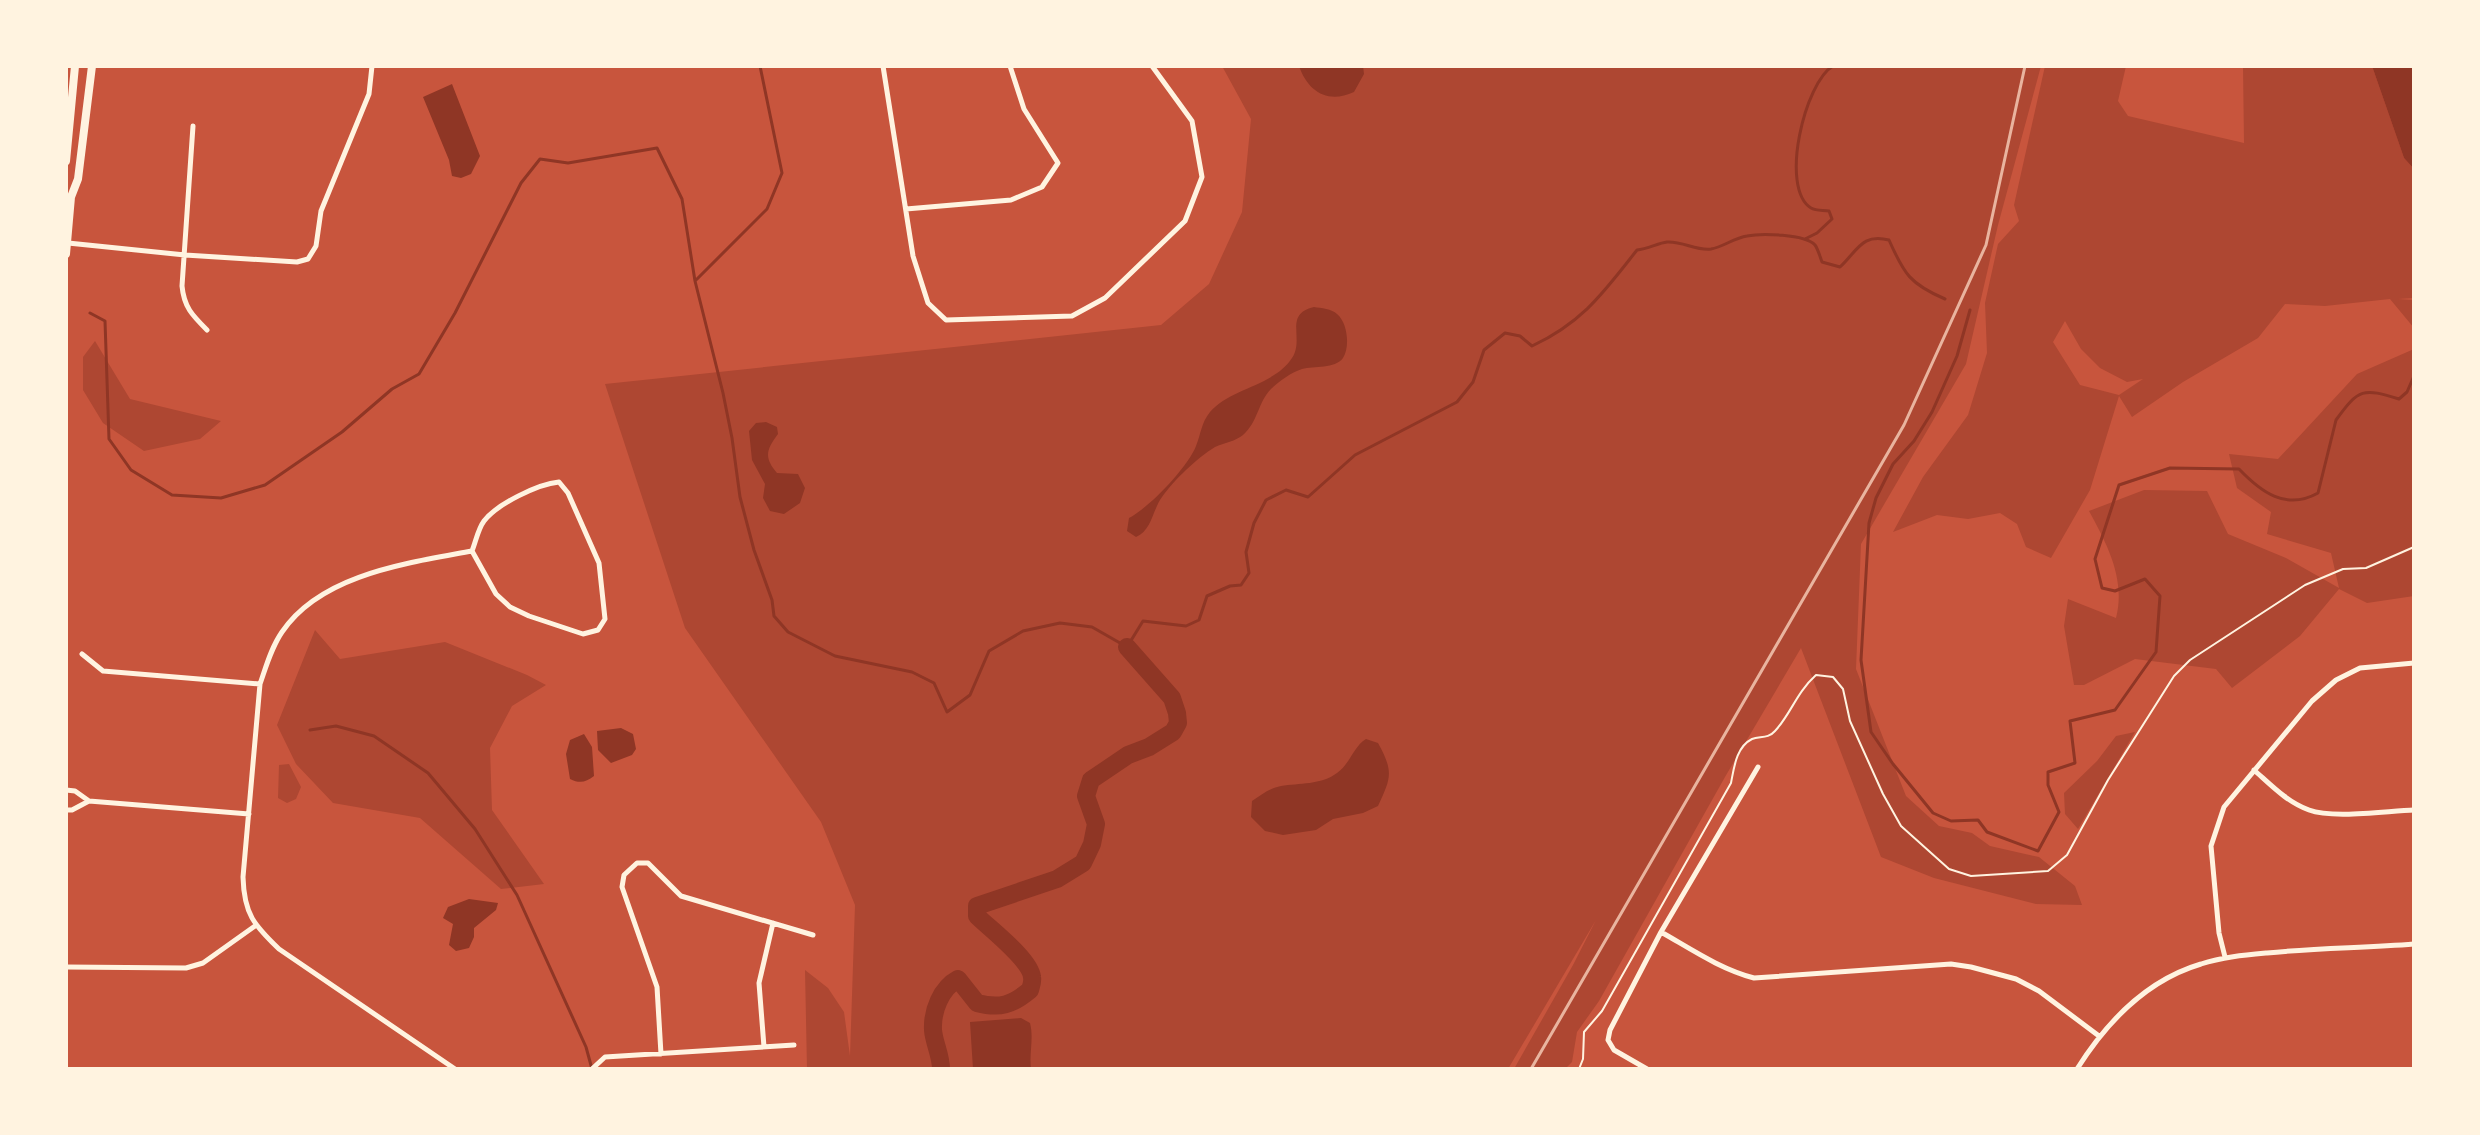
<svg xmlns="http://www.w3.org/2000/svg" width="2480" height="1135" font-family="Quicksand,sans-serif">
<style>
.green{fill:#ae4732;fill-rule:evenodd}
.water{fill:#8f3625}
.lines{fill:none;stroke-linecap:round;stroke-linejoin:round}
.stream{stroke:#8f3625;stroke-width:3}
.river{stroke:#8f3625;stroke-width:18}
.path{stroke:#fff3e0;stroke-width:2}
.minor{stroke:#fff3e0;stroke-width:5}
.primary{stroke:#fff3e0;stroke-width:8}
.rail{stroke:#e9b49f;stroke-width:3}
</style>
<rect width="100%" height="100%" fill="#c8553d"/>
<path class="green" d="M1222 66H2041L1998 225 1966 364 1861 544 1856 669 1906 796 1939 826 1972 833 1990 846 2039 857 2075 886 2082 905 2036 904 1934 878 1881 857 1801 648 1725 777 1599 1001 1577 1032 1572 1062 1565 1069H1514L1573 965 1596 920 1508 1069H807L805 970 828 988 844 1012 850 1056 855 905 821 822 685 628 605 384 1161 325 1209 284 1242 212 1251 119Z
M2045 66H2126L2118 101 2128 116 2244 143 2243 66H2372L2404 158 2414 169V298L2398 299 2414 300V328L2390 299 2325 306 2285 304 2258 338 2183 382 2132 417 2119 396 2090 490 2051 558 2026 547 2017 524 2000 513 1968 519 1937 515 1893 532 1923 477 1968 415 1987 353 1985 303 1998 244 2019 221 2014 205ZM2065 321 2081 349 2100 368 2127 382 2143 379 2119 395 2080 385 2053 342Z
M95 341 130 399 221 421 200 439 144 451 103 423 83 390V357Z
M2414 349V596L2367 603 2339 589 2300 636 2232 688 2216 669 2135 659 2084 685H2074L2064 626 2068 599 2116 618C2126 579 2107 544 2089 511L2144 490 2207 491 2228 534 2286 558 2339 588 2331 553 2267 534 2271 512 2237 488 2229 454 2278 459 2357 374Z
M315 630 340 659 445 642 527 675 546 685 512 706 490 748 492 810 544 884 501 889 420 818 333 803 296 764 277 725Z
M2135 732 2078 829 2065 814 2064 793 2097 761 2116 736Z
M289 764 301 787 296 799 287 803 278 798 279 765Z"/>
<path class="water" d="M1299 66H1363L1364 74 1354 92C1328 104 1308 92 1299 66Z
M2372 66H2414V169L2404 158Z
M452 84 480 156 471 174 461 178 452 176 449 160 423 97Z
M1314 307C1321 308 1332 309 1337 314 1348 323 1350 348 1343 358 1335 369 1314 366 1302 369 1292 372 1279 381 1271 389 1258 402 1258 422 1243 435 1236 441 1224 443 1215 447 1197 458 1174 480 1162 497 1152 511 1152 530 1136 537L1127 531 1129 518C1149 508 1188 467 1196 446 1201 434 1201 423 1210 412 1230 388 1274 386 1292 358 1305 339 1283 314 1314 307Z
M766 422 777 427 778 434C767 449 763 457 777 473L798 474 805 488 800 503 784 514 770 511 763 498 765 484 752 460 749 431 756 423Z
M621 728 633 734 636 749 632 755 611 763 598 750 597 731Z
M584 734 592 747 594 776C586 782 580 784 570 779L566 754 570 740Z
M1366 739 1378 743C1394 772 1391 778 1378 806L1363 813 1333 819 1316 830 1283 835 1265 831 1251 817 1252 801C1261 795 1270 788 1281 786 1299 783 1321 785 1337 773 1350 764 1353 747 1366 739Z
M469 899 498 903 496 910 474 928V937L469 948 456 951 449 945 453 924 443 918 448 907Z
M1021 1018 1030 1023C1034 1038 1029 1053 1031 1069H973L970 1022Z"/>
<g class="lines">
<path class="stream" d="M760 66 782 173 767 209 695 281 723 393 732 438 740 497 754 550 772 600 774 616 788 632 835 656 912 672 934 683 947 712 970 695 989 651 1023 631 1060 623 1092 627 1127 647 1143 621 1186 626 1199 620 1207 596 1230 586 1241 585 1249 573 1246 552 1254 523 1266 500 1286 490 1308 497 1355 455 1457 402 1473 382 1484 350 1505 333 1520 336 1532 346C1583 322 1603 293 1637 250 1648 249 1658 243 1667 242 1683 241 1696 251 1711 249 1723 247 1734 238 1747 236 1761 233 1805 234 1815 245 1818 249 1820 257 1822 262L1840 267C1858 250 1862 233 1889 240 1904 274 1910 284 1945 299
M1805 239 1817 233 1832 219 1829 211C1823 210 1816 211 1811 208 1779 188 1805 82 1833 66
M1970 310 1957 356 1932 412 1914 441 1893 464 1876 498 1869 523 1861 660 1871 732 1893 764 1933 813 1951 821 1978 820 1987 832 2038 851 2059 812 2048 785V772L2075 763 2070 721 2115 710 2127 693 2156 652 2160 596 2145 579 2115 591 2102 588 2095 559 2119 485 2170 468 2239 469C2261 492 2286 511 2318 493L2336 420C2359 388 2363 388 2399 399L2407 392 2414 376
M90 313 105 321 109 439 131 470 172 495 221 498 265 485 342 432 392 389 419 374 455 313 521 183 540 159 568 163 657 148 682 199 695 281
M310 730 336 726 374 736 428 773 475 829 517 895 586 1047 592 1069"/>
<path class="river" d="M941 1069C941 1055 934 1043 933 1030 932 1011 941 988 958 979L977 1003C1000 1009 1012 1005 1030 990 1031 986 1033 982 1032 977 1030 959 990 929 977 916V906L1057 879 1083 863 1092 844 1096 824 1086 796 1091 780 1128 755 1149 747 1173 732 1178 723 1177 713 1172 698 1127 647"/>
<path class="path" d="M1579 1069 1583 1059 1584 1032 1602 1011 1731 783C1734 768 1736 747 1752 739 1760 736 1768 739 1775 731 1791 714 1796 693 1816 675L1833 677 1843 689 1850 721 1883 794 1901 826 1949 869 1971 876 2048 871 2067 855 2108 780 2174 676 2190 660 2305 585 2343 569 2366 568 2414 547"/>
<path class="minor" d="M883 66 913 256 928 303 946 320 1072 316 1105 298 1185 221 1202 177 1192 121 1152 66
M193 126 182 286C184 307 192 315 207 330
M906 209 1011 200 1042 187 1058 163 1024 109 1010 66
M68 243 185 255 297 262 308 259 316 246 321 211 369 94 372 66
M559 482 568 493 599 563 605 619 598 630 583 634 529 616 510 607 496 594 472 551C476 541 478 529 484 521 497 504 538 484 559 482Z
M82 654 103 671 260 684
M2254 770C2271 785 2287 802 2309 810 2333 819 2386 811 2414 810
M66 790 75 791 89 801 249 814
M66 810H72L89 801
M1661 932C1691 949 1720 969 1754 978L1951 964 1971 967 2016 979 2039 991 2099 1036
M2225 957 2219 933 2211 846 2224 807 2312 701 2336 680 2360 668 2414 663
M66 967 186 968 203 963 255 926
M764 1047 759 983 773 923
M661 1054 657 987 622 887 624 875 637 863H648L681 896 813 935
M455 1069 279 949C254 925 244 914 243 877L260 684C266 667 271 648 282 632 321 574 408 563 472 551
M592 1069 605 1057 794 1045
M1647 1069 1614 1050 1608 1040 1610 1030 1661 932 1758 767
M2077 1069C2106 1023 2147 980 2201 964 2222 957 2245 955 2267 953 2316 948 2365 948 2414 944"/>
<path class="primary" d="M66 161 75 66
M66 254 71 197 78 179 92 66"/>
<path class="rail" d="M1531 1069 1904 425 1986 245 2025 66"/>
</g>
<rect width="2480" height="1135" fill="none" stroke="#fff3e0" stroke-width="136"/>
</svg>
